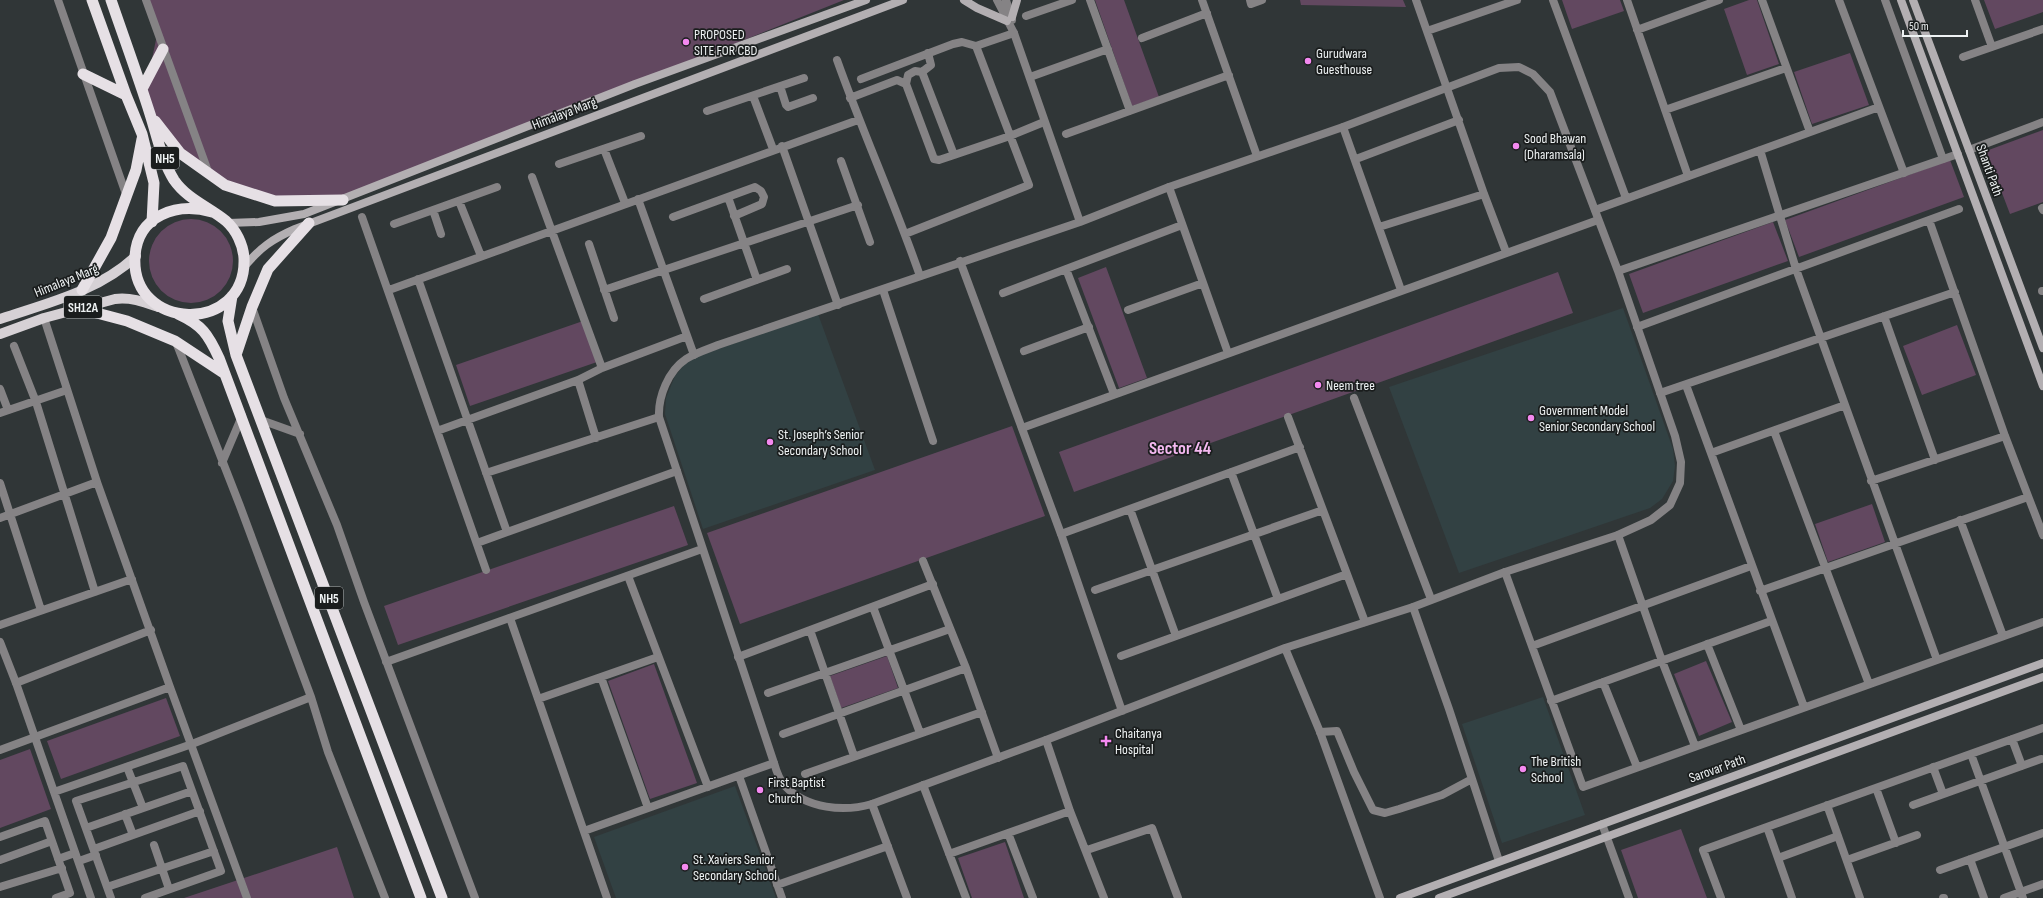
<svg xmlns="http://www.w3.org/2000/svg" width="2043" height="898" font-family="'Sofia Sans Condensed',sans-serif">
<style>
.built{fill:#324143}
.green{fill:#624860}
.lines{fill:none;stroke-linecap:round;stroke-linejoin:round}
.pedestrian{stroke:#858385;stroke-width:8}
.minor{stroke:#858385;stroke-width:8}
.tertiary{stroke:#858385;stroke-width:8}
.secondary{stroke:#b3afb2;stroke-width:8}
.primary{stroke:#d6d1d5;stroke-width:10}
.trunk{stroke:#e6e0e5;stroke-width:11}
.poi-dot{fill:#f489f0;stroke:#1a1d1d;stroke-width:1.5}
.labels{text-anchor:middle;stroke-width:3.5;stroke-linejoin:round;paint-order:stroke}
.shield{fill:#1a1d1d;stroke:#aeb2b3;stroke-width:1}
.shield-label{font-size:13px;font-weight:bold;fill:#eef2f3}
.poi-label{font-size:14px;fill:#eef2f3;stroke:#1a1d1d;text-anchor:start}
.street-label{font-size:14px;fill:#eef2f3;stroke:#1a1d1d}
.district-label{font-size:18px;font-weight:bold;fill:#f4b8f0;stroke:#1a1d1d}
</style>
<rect width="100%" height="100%" fill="#303637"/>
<path class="built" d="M1623 308 1673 449 1675 466 1673 481 1662 499 1650 508 1459 573 1389 387Z
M818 314 875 470 703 529 665 414 666 398 675 376 683 366 695 357Z
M1543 697 1585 815 1502 843 1462 724Z
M735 786 776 898H616L594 837Z"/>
<path class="green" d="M146 0H844L343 200 275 201 225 185 180 153 144 97 157 35Z
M1095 0H1124L1159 97 1132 106Z
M1300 0H1403L1406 7 1301 5Z
M1562 0H1620L1624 11 1572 29Z
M1749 0H1757L1779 64 1747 75 1724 9Z
M1984 0H2043V12L1995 29Z
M1850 53 1869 105 1812 124 1794 72Z
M2043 130V202L2010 214 1986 151Z
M1950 160 1964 197 1799 257 1785 220Z
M149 261a42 42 0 1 1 84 0a42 42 0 1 1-84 0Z
M1773 222 1788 261 1643 313 1629 274Z
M1106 267 1147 378 1119 388 1078 278Z
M1558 272 1573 313 1074 492 1059 452Z
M583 321 597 362 470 406 456 365Z
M1957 325 1976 375 1922 395 1903 346Z
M1012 426 1045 516 740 624 707 533Z
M1872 504 1885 542 1828 562 1815 524Z
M674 506 688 545 398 645 384 606Z
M887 656 898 688 841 708 830 676Z
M1706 661 1732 722 1699 736 1674 674Z
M654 664 697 783 650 799 608 681Z
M166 698 180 736 61 779 47 741Z
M30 749 51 809 0 828V760Z
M1681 829 1707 898H1638L1621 850Z
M1005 842 1024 898H972L958 858Z
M337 847 354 898H184Z"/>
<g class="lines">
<path class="pedestrian" d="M1250 0 1251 4 1262 0"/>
<path class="minor" d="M58 0 127 197
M1090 0 1130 111
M1202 0 1257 156
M1416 0 1484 194 1506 252
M1553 0 1626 198
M1627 0 1688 176
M1762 0 1810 132
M1839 0 1904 173
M1885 0 1943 159
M1975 0 1992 47
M1026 16 1072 0
M1637 30 1719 0
M1427 31 1517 0
M1142 38 1207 13
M1963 57 2043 29
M837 60C863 133 895 204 920 276
M922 72 931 65 928 53
M1030 77 1108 49
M861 79 953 44 962 42 976 46
M780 86 786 105 788 107 813 98
M753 96 773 149
M850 98 897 80 906 84 908 75 915 71 922 72 954 155 939 160 934 159 906 84
M1665 110 1786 68
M707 111 804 78
M1343 127 1401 290
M1066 134 1229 75
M782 146 838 305
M604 149 625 203
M1760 150 1796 269 1937 660
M954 155 1010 136 1044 122
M1356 159 1459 120
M841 161 870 242
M559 164 641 136
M532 177 602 368 687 336
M1169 187 1228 353
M728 197 757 280
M638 199 694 355
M459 201 481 256
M2042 208 2043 210
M433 210 441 234
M1595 210 1879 107
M362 217 486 570
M673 217 755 187 761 191 764 197 762 204 734 216
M1929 220 2005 436 2043 535
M394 224 497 187
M1379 227 1484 194
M905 234 1029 185 976 46 1014 33
M589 244 614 318
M1066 269 1114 394
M418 279 507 532
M389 290 858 120
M604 290 858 205
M883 290 933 441
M2042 291H2043
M1003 293 1182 225
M704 299 787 269
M1128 310 1203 283
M1884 316 1935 460
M44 318 97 482 170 687
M1637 327 1959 209
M14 346 36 402 95 592
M1024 351 1089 327
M578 380 596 438
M1686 385 1804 707
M0 389 8 410
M1660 393 1955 292
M1354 398 1431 599
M0 413 67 390
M1288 417 1365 622
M1022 428 1598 220
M437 431 578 380 602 368
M1774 431 1869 684
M1711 453 1845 405
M1231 472 1278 599
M486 473 659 417
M1871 481 2005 436
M0 483 41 610
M1130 509 1176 636
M0 518 97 482
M1960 520 2003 636
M1061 534 1300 447
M1618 535 1662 661 1695 746
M477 543 677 471
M923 561 966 668 998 758
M1505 572 1583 787 2043 622
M628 576 708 787
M1095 590 1323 510
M1760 591 2028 497
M873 607 920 733
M1413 607 1449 709 1499 861
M510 618 607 898
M0 625 132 579
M810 630 854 756
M1707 644 1741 730
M1532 646 1751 566
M1121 656 1347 574
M738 657 933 584
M601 677 648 808
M1603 682 1637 767
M16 683 151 630
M768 693 950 629
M538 699 658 657
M1551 701 1771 621
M1320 732 1337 731 1354 772 1373 810 1385 813 1399 809 1442 795 1472 779
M783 734 966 668
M2012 739 2022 766
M1046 740 1070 811 1104 898
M0 750 170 687 247 898
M1971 754 2023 898
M127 767 143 808
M1933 767 1943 794
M805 774 982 712
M739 776 782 898
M923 785 966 898
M1876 788 1896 843
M872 804 907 898
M1827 805 1860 898
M1913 805 2041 759
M125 814 133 835
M1602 824 1629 898
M1767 827 1792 898
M86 828 192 791
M584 831 774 763
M1008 833 1033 898
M0 837 45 821 70 893 56 898
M154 845 169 889
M94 849 200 811
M1087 850 1152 828 1178 898
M949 854 1070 811
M1778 858 1838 836
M58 859 75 853
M1970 859 1984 898
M0 860 52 841
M1847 860 1917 835
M79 861 96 855
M1940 870 2043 833
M777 885 888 846
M0 887 62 868
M107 887 214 851
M111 898 76 801 183 766 221 871 145 898
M1721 898 1703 850 2043 728
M1943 898H1944
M2004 898 2043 884"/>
<path class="tertiary" d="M146 0 209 174
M997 0 1014 33 1080 222
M1006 0 1012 20
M1519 67 1533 74 1550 92 1618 271 1675 436 1681 462 1680 483 1670 505 1651 520 1618 535 1505 572 1413 607 1285 648 1046 740 872 804C844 812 807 809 785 786 780 781 776 770 774 763L659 417C658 397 668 371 686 359 695 353 708 349 718 345L1080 222 1169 187 1343 127 1499 68Z
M1969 150 2043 122
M960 261 1061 534 1122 711
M1618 271 1958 154
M252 307 284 398 337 525 364 602 475 898
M176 342 240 506 311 697 328 752 385 898
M261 420 300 434
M222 463 242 416
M0 642 16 683 91 898
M1285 648 1320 732 1380 898
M386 662 702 549
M54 792 192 744 311 697"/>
<path class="secondary" d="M964 0 977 8 1007 21
M1901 0 2043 386
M1913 0 2043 348
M1012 17 1017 0
M228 223 259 222 304 214 635 84 866 0
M244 267C260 248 272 239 295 229L903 0
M1400 898 2043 663
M1439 898 2043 677"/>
<path class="primary" d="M0 319C47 303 99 291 136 256
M0 334 44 318 115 299C131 297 144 302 158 307"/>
<path class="trunk" d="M92 0 126 95 142 134 154 183 152 222
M111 0C124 38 138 76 150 114 157 136 162 161 174 180 187 199 209 207 226 221 236 230 243 244 244 258 247 335 130 332 135 256 138 215 177 202 212 212
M83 74 126 95
M142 89 163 49
M155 121 180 153 225 185 275 201 343 200
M82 290 111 238 136 170 142 139
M232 296 228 321 236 355 442 898
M78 308 127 321 175 341 225 374
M178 314C202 325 208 334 219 358L421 898
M236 355 252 307 268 269 309 223"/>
</g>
<g class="poi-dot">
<circle cx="686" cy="42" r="4"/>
<circle cx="1308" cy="61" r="4"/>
<circle cx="1516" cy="146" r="4"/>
<circle cx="1318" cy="385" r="4"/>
<circle cx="1531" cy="418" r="4"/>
<circle cx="770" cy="442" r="4"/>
<path d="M1104 735h4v4h4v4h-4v4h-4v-4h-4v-4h4z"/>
<circle cx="1523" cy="769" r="4"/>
<circle cx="760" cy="790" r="4"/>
<circle cx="685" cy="867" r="4"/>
</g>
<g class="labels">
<g class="shield">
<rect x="151" y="147" width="28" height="22" rx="3"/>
<rect x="64" y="296" width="38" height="22" rx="3"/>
<rect x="315" y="587" width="28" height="22" rx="3"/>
</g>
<g class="shield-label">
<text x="165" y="163">NH5</text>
<text x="83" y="312">SH12A</text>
<text x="329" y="603">NH5</text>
</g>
<g class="poi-label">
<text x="694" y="39">PROPOSED<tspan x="694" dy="16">SITE FOR CBD</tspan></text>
<text x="1316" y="58">Gurudwara<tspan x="1316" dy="16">Guesthouse</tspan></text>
<text x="1524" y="143">Sood Bhawan<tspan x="1524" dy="16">(Dharamsala)</tspan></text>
<text x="1326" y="390">Neem tree</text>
<text x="1539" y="415">Government Model<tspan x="1539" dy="16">Senior Secondary School</tspan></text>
<text x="778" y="439">St. Joseph’s Senior<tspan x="778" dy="16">Secondary School</tspan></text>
<text x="1115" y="738">Chaitanya<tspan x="1115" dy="16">Hospital</tspan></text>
<text x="1531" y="766">The British<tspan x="1531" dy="16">School</tspan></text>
<text x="768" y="787">First Baptist<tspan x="768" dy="16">Church</tspan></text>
<text x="693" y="864">St. Xaviers Senior<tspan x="693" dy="16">Secondary School</tspan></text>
</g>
<g class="street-label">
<text transform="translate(564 113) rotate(-21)" y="5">Himalaya Marg</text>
<text transform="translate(1990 170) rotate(70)" y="5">Shanti Path</text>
<text transform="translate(66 280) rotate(-22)" y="5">Himalaya Marg</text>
<text transform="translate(1717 768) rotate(-20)" y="5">Sarovar Path</text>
</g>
<g class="district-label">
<text x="1180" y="454">Sector 44</text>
</g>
</g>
<path d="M1903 30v6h64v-6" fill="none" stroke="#eef2f3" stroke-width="2"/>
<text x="1909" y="30" font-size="12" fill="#eef2f3" stroke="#1a1d1d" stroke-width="3" paint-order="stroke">50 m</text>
</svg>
